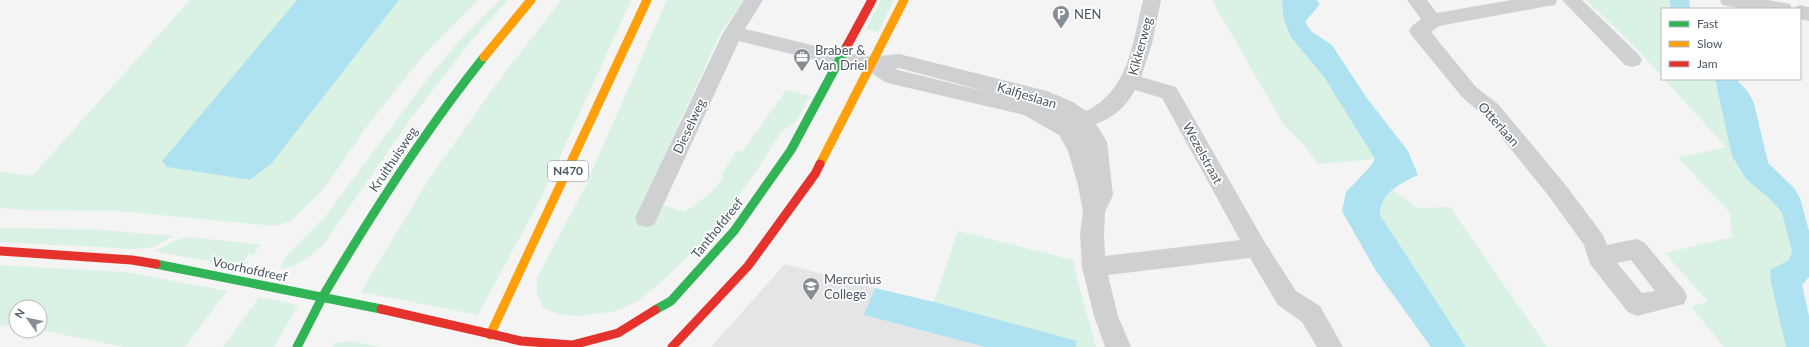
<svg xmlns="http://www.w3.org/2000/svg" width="1809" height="347" font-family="Lato,sans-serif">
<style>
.education{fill:#e6e5e6}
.green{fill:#d9f2e3}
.water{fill:#aee2f0}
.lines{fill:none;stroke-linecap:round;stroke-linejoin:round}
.street{fill:#ced0d2;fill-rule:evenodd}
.fast{stroke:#30b455;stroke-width:9}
.slow{stroke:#ff9f0a;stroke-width:9}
.jam{stroke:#e5322d;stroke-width:9}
.labels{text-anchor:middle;stroke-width:3.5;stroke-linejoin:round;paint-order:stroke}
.shield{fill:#fff;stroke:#808990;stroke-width:1}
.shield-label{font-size:12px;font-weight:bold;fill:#4a5661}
.poi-label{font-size:13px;fill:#4a5661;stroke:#fff;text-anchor:start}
.street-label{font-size:13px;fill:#4a5661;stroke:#fff}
</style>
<rect width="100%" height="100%" fill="#f4f4f4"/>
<path class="education" d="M785 264 875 288 865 315 985 347H711Z"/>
<path class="green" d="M190 0H298L162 161 167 167 250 180 271 164 399 0H478L422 57 364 130 328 183 315 198 291 221 274 226 118 211 22 210 0 208V171L32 176Z
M499 0H508L471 41 412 117 323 245C312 254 295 270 280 268L285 258 328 213 421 87 459 41Z
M561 0H631L543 194 478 315 361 292 431 176 497 83Z
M667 0H744L721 32 635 220 654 224 663 205 684 212 710 194 724 177 721 176 736 151 742 152 786 90 810 96 796 122 781 132 763 161 729 209 695 249 660 283 639 300 616 311 580 316 560 315 543 307 537 294V278L585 187Z
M881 0H894L878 32 866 29Z
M1212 0H1282L1283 16 1290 36 1324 77 1375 159 1318 164 1303 144 1283 124Z
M1586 0H1669L1671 9H1662V76L1634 46Z
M1664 79H1715L1732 156 1746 179 1772 201 1782 213 1792 251 1789 260 1770 271 1771 283 1786 347H1724L1691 307 1708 302 1665 253 1732 237 1730 213 1678 158 1726 147Z
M1393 190 1418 208 1450 207 1547 347H1466L1383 221C1376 207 1383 200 1393 190Z
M0 228 89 229 174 236 153 247 136 249 0 242Z
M958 231 1073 260C1079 290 1089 318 1096 347H1076V341L934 302Z
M188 237 256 244H261L253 255 249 254 244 261 248 263 244 268 154 251 177 240Z
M0 265 126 272 227 291 185 347H124L40 330V307H16V325L0 326Z
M259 297 298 305 274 347H223Z
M351 341 380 347H332L335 343Z"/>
<path class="water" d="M297 0H399L271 164 250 180 167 167 162 161Z
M1282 0H1316L1320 4 1305 22 1312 32 1332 45 1366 97 1408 151 1418 175C1401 183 1380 193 1380 215L1466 347H1431L1376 271 1342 211 1346 192 1369 168 1375 159 1324 77 1290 36 1283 16Z
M1669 0H1689L1690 8 1693 9H1671Z
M1715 79H1736L1748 92 1754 103 1768 163 1794 188 1800 198 1809 231V277L1802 285 1809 316V347H1786L1771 283 1770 270 1789 260 1792 251 1782 213 1772 201 1746 179 1732 156Z
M875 288 934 302 1077 341 1076 347H985L864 315Z"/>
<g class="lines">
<path class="street" d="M744 0H763L745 29 840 52 872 57 899 54 1047 91 1073 102 1086 111C1129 91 1133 41 1143 0H1161L1152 44 1141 77 1176 87 1264 241 1296 291 1320 306 1343 347H1317L1302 322 1278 305 1250 258 1108 275 1118 316 1131 347H1105L1094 316 1082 267 1080 234 1083 212 1078 185 1068 151 1059 135 1024 115 892 84 885 82 867 70 840 66 739 41 654 225 646 227 638 225 635 218 723 33ZM899 68 996 94 894 69ZM1135 90 1162 98 1240 240 1105 256 1104 234 1105 212 1113 195 1107 142 1096 124C1114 117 1126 107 1135 90Z
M1407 0H1427L1437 13 1511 0H1557L1555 5 1548 6 1439 26 1431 32 1476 87 1498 104 1564 183 1603 235 1607 245 1636 239 1644 242 1684 290 1687 297 1684 304 1637 316 1628 312 1590 264 1584 245 1548 195 1484 116 1462 97 1412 36 1409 31 1412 26 1421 19ZM1631 260 1655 291 1642 293 1617 263Z
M1562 0H1582L1639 55 1642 60 1639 65 1632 67 1625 65Z
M1720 0H1768L1790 4 1792 9 1800 5 1809 7V21L1800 19V9H1744L1722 5Z"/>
<path class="fast" d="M156 264 381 309
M323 296C372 213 424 132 484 57
M655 310 671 301 734 231 791 150 847 46
M297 347 323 296"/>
<path class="slow" d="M484 57 531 0
M820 164 904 0
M490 335 647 0"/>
<path class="jam" d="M847 46 872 0
M0 251 132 260 156 264
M381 309 521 341 572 345 618 333 655 310
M672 347 748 266 815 174 820 164"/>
</g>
<defs>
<symbol id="parking-pin" viewBox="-11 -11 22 30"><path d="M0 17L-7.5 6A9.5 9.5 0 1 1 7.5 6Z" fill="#868d94" stroke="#fff"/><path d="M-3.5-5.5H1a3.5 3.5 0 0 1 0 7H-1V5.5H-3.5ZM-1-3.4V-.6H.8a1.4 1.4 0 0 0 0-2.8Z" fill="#fff"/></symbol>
<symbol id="office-pin" viewBox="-11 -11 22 30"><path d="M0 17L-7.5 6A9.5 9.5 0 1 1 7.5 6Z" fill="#868d94" stroke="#fff"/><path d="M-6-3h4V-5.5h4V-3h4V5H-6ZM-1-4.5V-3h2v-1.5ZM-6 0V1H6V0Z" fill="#fff"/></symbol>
<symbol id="school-pin" viewBox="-11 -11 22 30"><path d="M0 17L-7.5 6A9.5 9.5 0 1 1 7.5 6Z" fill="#868d94" stroke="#fff"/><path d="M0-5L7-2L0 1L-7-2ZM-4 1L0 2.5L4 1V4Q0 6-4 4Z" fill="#fff"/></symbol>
</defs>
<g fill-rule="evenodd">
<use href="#parking-pin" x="1051" y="4" width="20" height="27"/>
<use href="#office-pin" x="792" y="47" width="20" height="27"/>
<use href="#school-pin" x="801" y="276" width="20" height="27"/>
</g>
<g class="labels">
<rect class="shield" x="548" y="161" width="40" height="20" rx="3"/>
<g class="shield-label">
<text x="568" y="175">N470</text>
</g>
<g class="poi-label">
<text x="1074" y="19">NEN</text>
<text x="815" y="55">Braber &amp;<tspan x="815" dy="15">Van Driel</tspan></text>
<text x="824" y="284">Mercurius<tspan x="824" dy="15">College</tspan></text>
</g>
<g class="street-label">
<text transform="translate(1140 46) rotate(-75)" y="5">Kikkerweg</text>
<text transform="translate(1027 95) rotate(17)" y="5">Kalfjeslaan</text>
<text transform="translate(1499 124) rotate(48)" y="5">Otterlaan</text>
<text transform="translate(689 126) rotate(-65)" y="5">Dieselweg</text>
<text transform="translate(1203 153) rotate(61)" y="5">Wezelstraat</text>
<text transform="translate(393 159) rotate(-56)" y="5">Kruithuisweg</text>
<text transform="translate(717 228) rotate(-51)" y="5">Tanthofdreef</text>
<text transform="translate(250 269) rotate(12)" y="5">Voorhofdreef</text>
</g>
</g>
<rect x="1661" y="8" width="140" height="72" fill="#ffffff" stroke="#b7bbc0"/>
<rect x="1669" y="21" width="20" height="6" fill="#30b455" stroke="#b7bbc0"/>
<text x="1697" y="28" font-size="12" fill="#4a5661">Fast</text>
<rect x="1669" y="41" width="20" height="6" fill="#ff9f0a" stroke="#b7bbc0"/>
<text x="1697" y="48" font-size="12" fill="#4a5661">Slow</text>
<rect x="1669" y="61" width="20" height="6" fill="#e5322d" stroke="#b7bbc0"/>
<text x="1697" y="68" font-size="12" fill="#4a5661">Jam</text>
<g transform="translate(28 319) rotate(303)"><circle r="19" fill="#ffffff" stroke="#b7bbc0"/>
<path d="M0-3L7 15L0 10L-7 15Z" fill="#868d94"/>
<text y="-6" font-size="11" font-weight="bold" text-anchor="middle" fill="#4a5661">N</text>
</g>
</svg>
